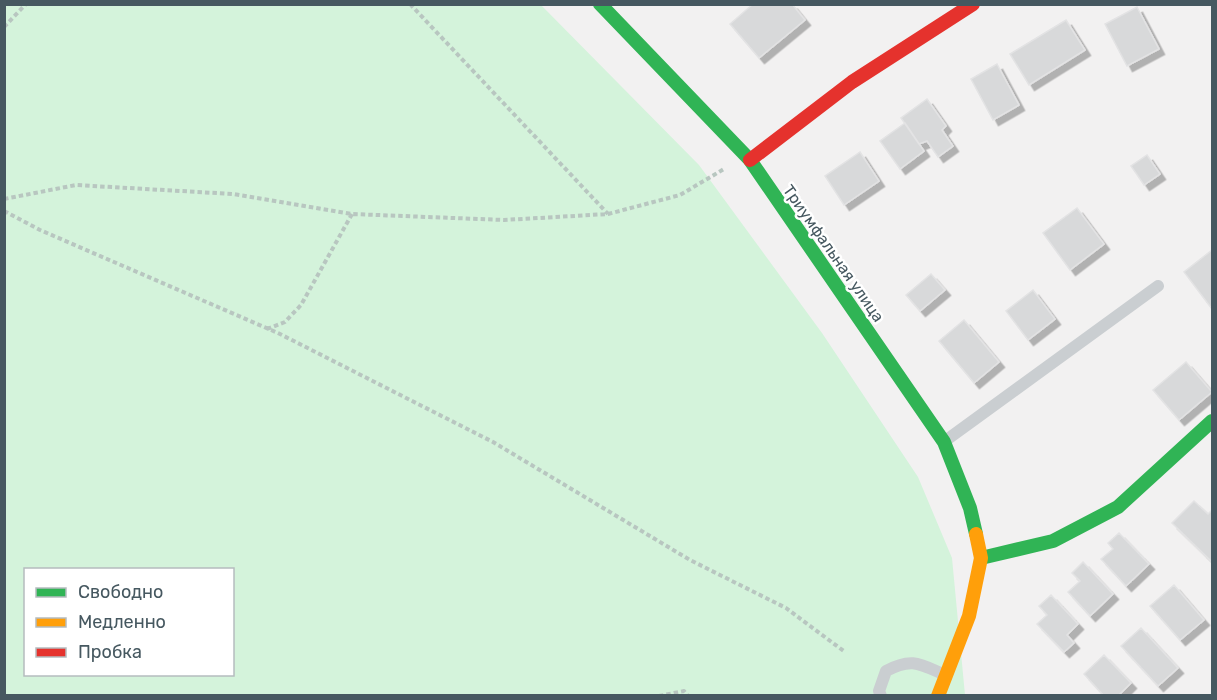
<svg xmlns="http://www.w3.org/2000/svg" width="1217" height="700" font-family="Rubik,sans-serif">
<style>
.green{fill:#d4f3db;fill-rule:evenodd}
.building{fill:#d8d9da;stroke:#e3e3e4;stroke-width:1.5;filter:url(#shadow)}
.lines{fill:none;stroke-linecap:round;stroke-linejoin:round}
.path{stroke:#b8c6c0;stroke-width:4;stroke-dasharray:4.5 3;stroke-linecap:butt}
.lane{stroke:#caced1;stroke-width:12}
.fast{stroke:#30b455;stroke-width:14}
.slow{stroke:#ff9f0a;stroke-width:14}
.jam{stroke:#e5322d;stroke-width:14}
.labels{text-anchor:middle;stroke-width:5;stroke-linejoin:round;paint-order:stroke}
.street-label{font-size:16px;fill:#465860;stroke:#fff}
</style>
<defs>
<filter id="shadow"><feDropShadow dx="5.5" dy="5.5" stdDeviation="0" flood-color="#0004"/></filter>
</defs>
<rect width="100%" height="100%" fill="#f2f1f1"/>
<path class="green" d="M4 5H541L699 165 822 333 918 477 952 558 965 695H5ZM26 570H232V674H26Z"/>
<path class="building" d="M753 4H792L805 20 759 58 730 24Z
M1137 7 1159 49 1127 66 1105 24Z
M1066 20 1085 50 1029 85 1010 54Z
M997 64 1019 105 993 120 971 79Z
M927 99 946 126 942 130 953 146 938 157 927 141 919 144 901 118Z
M905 123 924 151 900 169 880 141Z
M860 152 879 181 844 205 825 176Z
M1147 155 1160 174 1144 185 1131 166Z
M1077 208 1104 244 1070 270 1043 233Z
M1212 250V309L1184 272Z
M931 274 945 290 920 311 906 295Z
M1033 290 1055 319 1028 340 1006 311Z
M964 320 999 362 974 383 939 341Z
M1186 362 1212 392 1179 420 1153 390Z
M1194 501 1208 514 1212 510V562L1172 523Z
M1119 533 1149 564 1126 586 1101 559 1113 549 1108 543Z
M1083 562 1113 594 1090 616 1068 592 1080 581 1072 573Z
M1174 585 1204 620 1180 640 1150 606Z
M1051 595 1078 624 1067 635 1074 643 1064 652 1037 624 1047 615 1039 606Z
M1141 628 1178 668 1158 686 1121 646Z
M1104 655 1131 683 1118 696H1104L1084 674Z"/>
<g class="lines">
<path class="path" d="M410 4 608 214
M4 27 26 4
M4 199 76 185 233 194 352 214 504 220 608 214 680 195 724 169
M4 211 40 230 278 333 493 442 690 560 786 608 845 652
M267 329 285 322 301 305 352 214
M659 696 684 691 688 696"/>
<path class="lane" d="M945 441 1158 286
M881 696 879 691 886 671C912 657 920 664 945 675"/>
<path class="fast" d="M600 4 750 160 944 442 970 508 976 534
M981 558 1053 541 1118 507 1212 421"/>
<path class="slow" d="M938 696 969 616 981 558 976 534"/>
<path class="jam" d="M750 160 852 82 973 4"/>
</g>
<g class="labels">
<g class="street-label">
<text transform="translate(834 253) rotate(55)" y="6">Триумфальная улица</text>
</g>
</g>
<rect width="1217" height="700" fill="none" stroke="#465860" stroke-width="12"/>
<rect x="24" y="568" width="210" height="108" fill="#ffffff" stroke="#b5bcbf" stroke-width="1.5"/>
<rect x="36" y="588" width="30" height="9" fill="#30b455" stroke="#b5bcbf" stroke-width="1.5"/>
<text x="78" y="598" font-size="18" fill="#465860">Свободно</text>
<rect x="36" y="618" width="30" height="9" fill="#ff9f0a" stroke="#b5bcbf" stroke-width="1.5"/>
<text x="78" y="628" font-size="18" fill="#465860">Медленно</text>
<rect x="36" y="648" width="30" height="9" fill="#e5322d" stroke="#b5bcbf" stroke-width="1.5"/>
<text x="78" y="658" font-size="18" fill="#465860">Пробка</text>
</svg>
